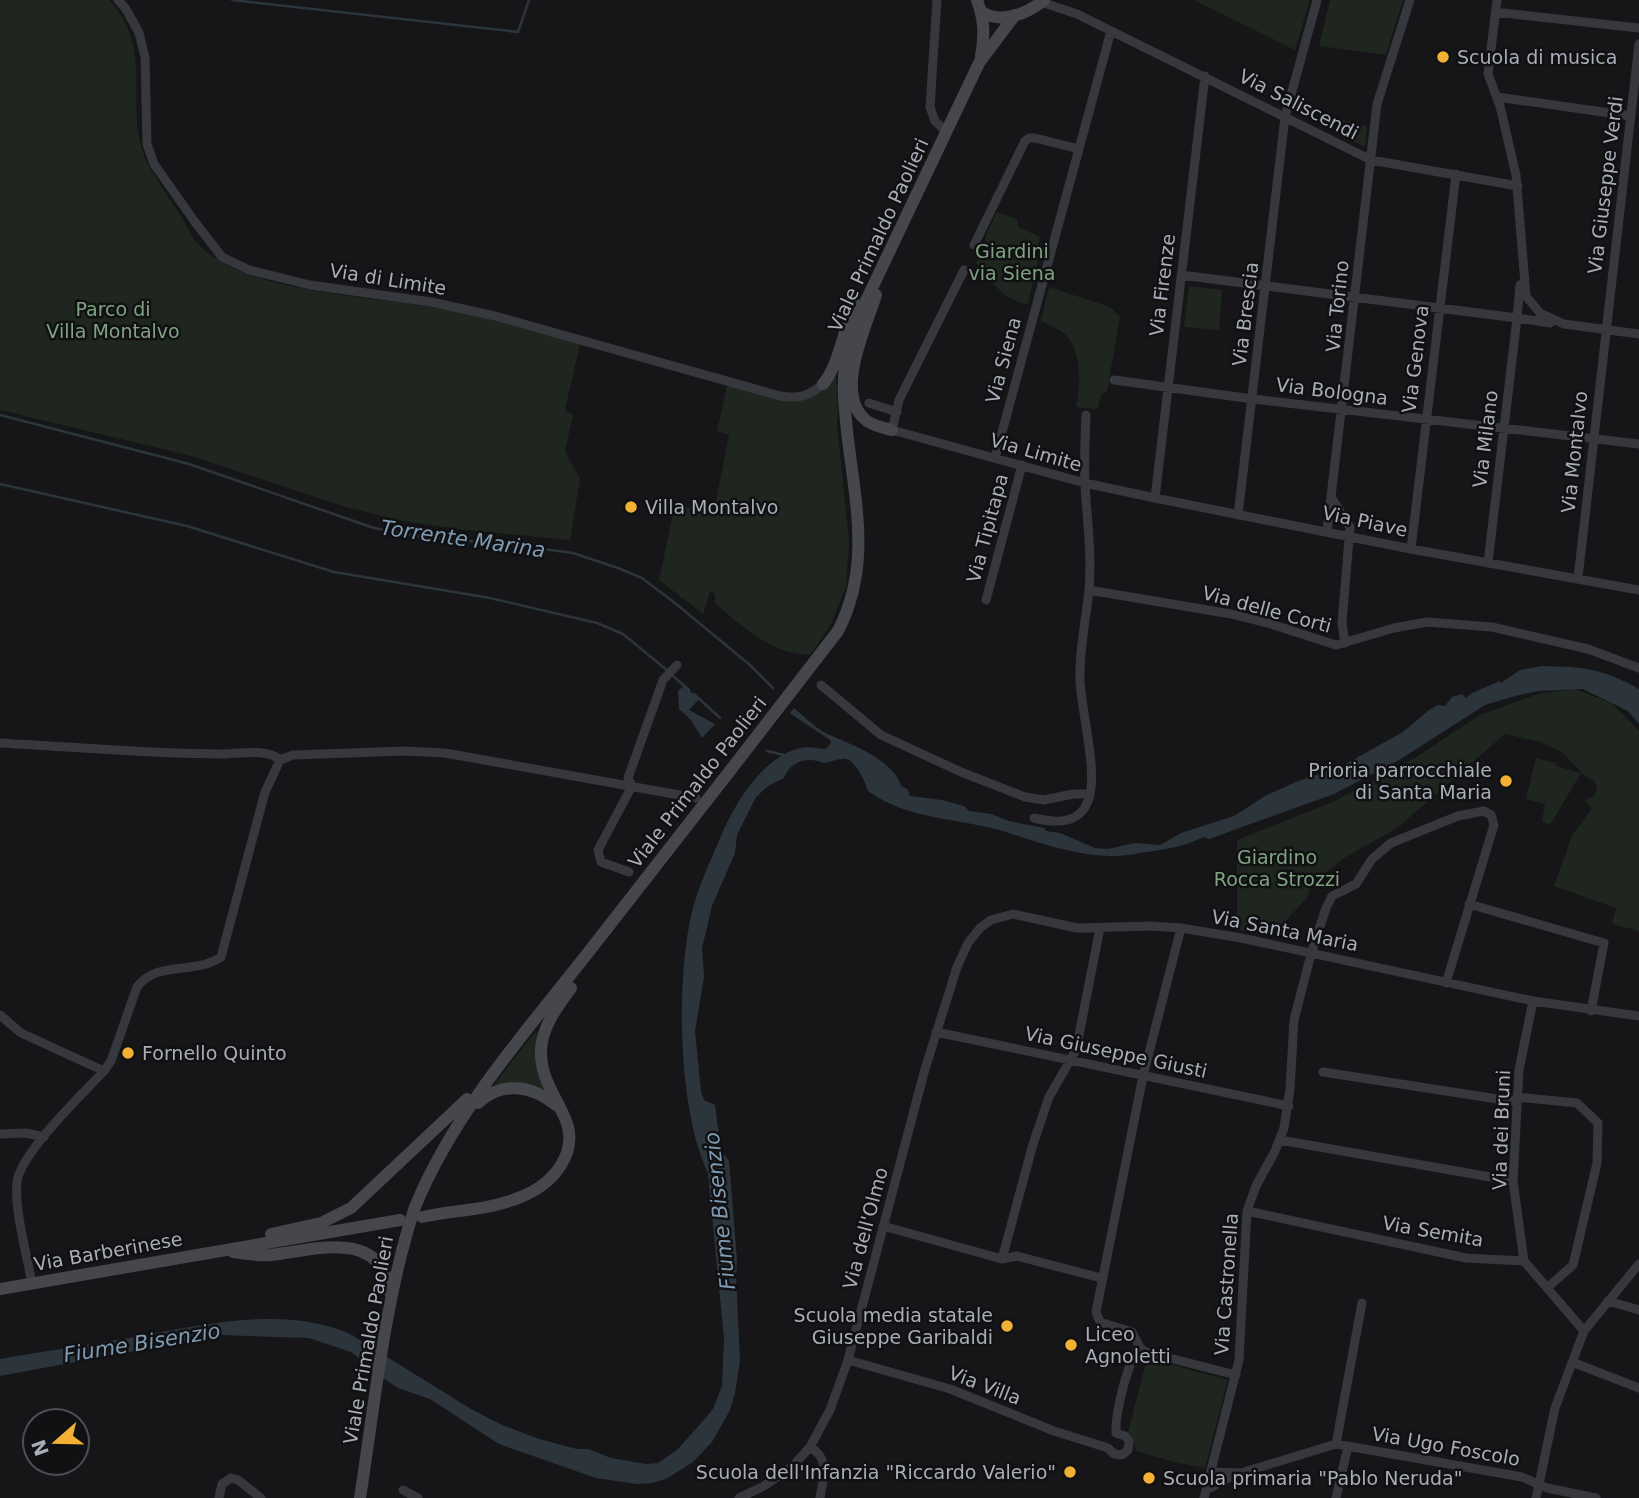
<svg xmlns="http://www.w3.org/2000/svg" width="1639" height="1498" font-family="'DejaVu Sans',sans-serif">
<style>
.green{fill:#1e261f}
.water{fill:#2c353c}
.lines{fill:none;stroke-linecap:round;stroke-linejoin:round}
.stream{stroke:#2c353c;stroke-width:2.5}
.minor{stroke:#37383d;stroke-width:9}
.secondary{stroke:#45474d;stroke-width:12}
.secondary-bridge{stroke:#45474d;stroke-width:12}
.poi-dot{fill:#f2b134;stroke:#111113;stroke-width:2.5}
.labels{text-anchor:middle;stroke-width:5;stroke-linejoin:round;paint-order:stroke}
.poi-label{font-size:19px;fill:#a8adb8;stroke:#111113;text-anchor:start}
.street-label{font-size:19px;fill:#a8adb8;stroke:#111113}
.park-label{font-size:19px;fill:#7fa381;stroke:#111113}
.water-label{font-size:21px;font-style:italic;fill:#7f9bb3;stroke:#111113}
</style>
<rect width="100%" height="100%" fill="#161618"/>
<path class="green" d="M0 0H109C159 54 119 109 149 166 160 187 175 205 186 225 190 230 192 238 197 243 243 293 364 295 430 307 481 316 530 330 580 344L565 410 573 415 565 451 580 479 570 540 457 529 397 520 346 507 188 455 0 410Z
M1194 0H1310L1295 50Z
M1330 0H1403L1386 55 1319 46Z
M1338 119 1367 126 1365 147 1335 132Z
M997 212 1017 219 1018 227 1040 237 1036 249 1040 252 1028 304C1003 301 991 280 976 263L979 258 984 259 989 253V249L985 245 986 235Z
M1189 286 1222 290 1219 330 1184 327Z
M1049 287 1110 307 1120 317 1107 391 1101 395 1098 409 1076 407C1081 385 1082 353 1066 335 1059 329 1049 325 1041 321Z
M836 377 838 411 837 424 849 541 846 587 830 626 810 655C772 654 742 627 715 603V594L710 591 703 614 659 580 675 505 726 514 714 511 729 435 717 431 727 386 798 400Z
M1575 689 1611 703 1639 731V931L1612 924 1616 908 1554 886 1572 836 1592 808 1585 801 1594 795 1597 790 1595 782 1585 776 1563 753 1541 742 1505 734 1397 828 1346 857 1314 881 1307 898 1271 936 1237 930V840L1335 801 1413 759 1480 715 1538 694Z
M1536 758 1556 763V766L1581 773 1550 825 1542 821 1545 804 1526 799Z
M537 1032 544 1091 494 1085 534 1033Z
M1147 1358 1228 1380 1205 1468 1174 1462 1137 1451 1128 1432Z"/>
<path class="water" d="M1542 666C1583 667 1602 668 1639 689V724L1628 711 1583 689 1538 691 1515 696 1485 705 1399 760 1334 794 1209 839 1204 837C1185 846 1168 849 1147 852 1137 853 1127 856 1116 856 1079 857 1040 843 1006 832 961 818 907 820 868 791 866 783 855 760 846 759 841 758 830 762 824 763 808 756 790 761 784 778L768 786 756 797 737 835 735 853 712 906 702 948 704 977 695 1031 701 1092 704 1100 715 1105 721 1151 729 1161 737 1260 736 1275 740 1361 735 1393 730 1410 712 1442 693 1462 666 1479 652 1483 637 1484 596 1478 499 1444 430 1399 398 1388 368 1368 362 1360 351 1352 309 1338 221 1335 0 1376V1359L23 1355C59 1349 94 1344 129 1338 199 1326 283 1304 350 1334L471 1409 502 1425 539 1439 577 1449H588L611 1458 646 1464 658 1463 677 1450 703 1421 713 1409 722 1386 724 1339 708 1173C678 1110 676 984 691 916 697 889 710 862 721 836 735 803 762 758 800 748 808 746 818 749 826 749L831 743 830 740 791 714 790 713 794 708C805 717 817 730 830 735 853 745 893 760 901 786L907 789 910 796 942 800 964 806 969 811 991 814 1009 821 1044 828 1046 831 1060 833 1095 848 1108 849 1135 843 1160 845 1181 833 1234 816 1265 796 1296 782 1342 766 1403 732 1429 710 1438 705 1445 706 1452 697 1462 694 1466 698 1472 693 1500 681 1501 683 1520 670Z
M684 686 699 699 689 710 715 724 702 738 691 720 679 709 678 691Z"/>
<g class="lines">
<path class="stream" d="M232 0 518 32 529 0
M0 415 189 464 374 528 427 538 496 543 573 553 618 568 642 578 675 603 750 665 773 688
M0 484 187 526 334 572 490 598 597 623 623 634 668 671
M673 676 689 690
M694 694 720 718
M767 751 788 756"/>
<path class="minor" d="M118 0 126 9 139 33 145 57 147 144 154 164 195 222 222 257 249 270 310 285 431 302 495 316 780 396C799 399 809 396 823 384
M937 0 930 107 935 121 947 132
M1497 0 1488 74 1500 106 1516 175 1526 296 1540 313 1564 324 1639 334
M1041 2 1077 14 1371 160 1518 186
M1495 12 1639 28
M1497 97 1631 116
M974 245 1025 141 1029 138H1035L1079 149
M964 270 899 400 892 430 1085 483 1155 498 1411 549 1639 590
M1181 275 1517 318 1488 563
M1520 285 1517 318 1550 323
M1114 380 1253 399 1639 444
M869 403 897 412
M995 458 1111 31
M1331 497 1350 527 1342 623 1345 643
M1155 498 1205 76
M1238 515 1285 117 1317 0
M1327 531 1377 104 1410 0
M1411 549 1456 174
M1578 578 1639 44
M1089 590 1231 614 1271 624 1336 645 1394 628 1427 622 1492 627 1588 649 1639 668
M986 600 1022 465
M821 685 881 735 961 772 1025 797 1044 800 1073 794H1090
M0 743C74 747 149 754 223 754 239 754 268 748 280 760
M1034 818C1055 823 1079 825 1088 801 1099 774 1081 711 1080 680 1079 649 1086 620 1089 590 1092 555 1087 519 1085 484 1084 461 1085 438 1086 415
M629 872 601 862 598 850 632 786 628 778 663 680 677 665
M1469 904 1604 943 1591 1011
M1181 928 1143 1076 1096 1312 1100 1322 1132 1332 1140 1348 1146 1352 1236 1375
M0 1015 21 1033 104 1071C83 1093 20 1154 17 1182 14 1209 27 1255 32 1284
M936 1032 1289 1106
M104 1071 111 1061 137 987C157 960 195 975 221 957L265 792 280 760 293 755 405 751 445 753 696 798
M1323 1072 1517 1102
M1517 1097 1577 1103 1598 1123 1597 1163 1573 1265 1547 1288
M0 1134 26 1133 44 1137
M1280 1140 1513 1181
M1247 1211 1466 1258 1524 1261 1584 1331
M883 1226 1002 1259 1017 1256 1101 1278
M1002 1259 1033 1144 1049 1097 1076 1050 1100 928
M1524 1261 1513 1181 1519 1070 1533 1001
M1608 1301 1639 1310
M848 1360 950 1389 1054 1431 1108 1448 1114 1454 1122 1455 1128 1450 1129 1441 1125 1436 1116 1433
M1572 1362 1639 1388
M1116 1433C1115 1415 1127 1361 1140 1348
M1336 1444 1362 1303
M810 1447C831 1459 823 1478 820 1498
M1211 1472 1241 1473 1336 1444 1522 1477 1547 1488 1596 1498
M403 1490 418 1498
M1206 1490 1232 1476
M219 1498 222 1484 231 1478 238 1480 261 1498
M739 1498 764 1486 793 1466 810 1447 830 1410 848 1360 925 1069 957 967 968 943 980 928 991 920 1013 914 1077 928 1152 926 1181 928 1241 938 1533 1001 1639 1016
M1204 1498 1239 1360 1247 1211 1256 1186 1275 1151 1284 1128 1290 1089 1294 1020 1311 954 1326 908 1332 896 1356 884 1372 859 1391 843 1458 816 1484 811 1491 815 1494 825 1446 983
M1336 1498 1348 1446
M1536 1498 1555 1408 1584 1331 1639 1264"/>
<path class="secondary" d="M977 0C984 19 985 35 981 56
M982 12C1001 24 1027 14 1044 0
M876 295C867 325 832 395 867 421 874 426 884 428 892 430
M823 384C840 364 843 329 855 304
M478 1103C502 1081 531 1085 556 1105
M415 1207C454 1112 524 1034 587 954 671 847 755 739 838 631 872 565 855 502 847 431 845 410 842 388 845 366 847 345 855 325 864 305L979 63 1015 15
M422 1217C454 1210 492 1210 523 1196 554 1183 581 1151 564 1116 554 1094 540 1076 541 1050 542 1027 557 1007 571 988
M271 1234 321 1223 351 1208 467 1099
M233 1252C246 1254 258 1256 271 1255 314 1250 381 1228 389 1291
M0 1289 400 1220
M360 1498C374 1408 383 1316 408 1229"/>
<path class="secondary-bridge" d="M408 1229 415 1207"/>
</g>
<g class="poi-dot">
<circle cx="1443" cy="57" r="7"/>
<circle cx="631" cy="507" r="7"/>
<circle cx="1506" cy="781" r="7"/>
<circle cx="128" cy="1053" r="7"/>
<circle cx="1007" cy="1326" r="7"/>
<circle cx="1071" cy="1345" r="7"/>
<circle cx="1070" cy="1472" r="7"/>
<circle cx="1149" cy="1478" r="7"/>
</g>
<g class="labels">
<g class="poi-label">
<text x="1457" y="64">Scuola di musica</text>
<text x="645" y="514">Villa Montalvo</text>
<text x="1492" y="777" text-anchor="end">Prioria parrocchiale<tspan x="1492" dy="22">di Santa Maria</tspan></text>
<text x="142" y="1060">Fornello Quinto</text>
<text x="993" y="1322" text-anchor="end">Scuola media statale<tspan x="993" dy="22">Giuseppe Garibaldi</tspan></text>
<text x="1085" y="1341">Liceo<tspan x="1085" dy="22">Agnoletti</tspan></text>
<text x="1056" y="1479" text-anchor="end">Scuola dell'Infanzia "Riccardo Valerio"</text>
<text x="1163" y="1485">Scuola primaria "Pablo Neruda"</text>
</g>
<g class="street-label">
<text transform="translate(1299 104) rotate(27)" y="7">Via Saliscendi</text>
<text transform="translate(1605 185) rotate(-83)" y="7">Via Giuseppe Verdi</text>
<text transform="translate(878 235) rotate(-65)" y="7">Viale Primaldo Paolieri</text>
<text transform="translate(388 279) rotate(9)" y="7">Via di Limite</text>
<text transform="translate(1162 285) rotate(-83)" y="7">Via Firenze</text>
<text transform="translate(1337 306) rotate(-84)" y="7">Via Torino</text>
<text transform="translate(1245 314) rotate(-83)" y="7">Via Brescia</text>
<text transform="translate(1415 359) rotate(-83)" y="7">Via Genova</text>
<text transform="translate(1003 360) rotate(-75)" y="7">Via Siena</text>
<text transform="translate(1332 391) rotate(7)" y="7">Via Bologna</text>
<text transform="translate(1485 439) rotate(-83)" y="7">Via Milano</text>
<text transform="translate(1036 452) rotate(16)" y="7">Via Limite</text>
<text transform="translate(1574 452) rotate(-84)" y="7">Via Montalvo</text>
<text transform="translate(1365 521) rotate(12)" y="7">Via Piave</text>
<text transform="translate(987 528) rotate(-75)" y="7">Via Tipitapa</text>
<text transform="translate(1267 609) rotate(15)" y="7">Via delle Corti</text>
<text transform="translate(697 782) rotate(-52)" y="7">Viale Primaldo Paolieri</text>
<text transform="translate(1285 930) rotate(11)" y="7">Via Santa Maria</text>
<text transform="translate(1116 1052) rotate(12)" y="7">Via Giuseppe Giusti</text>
<text transform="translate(1501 1130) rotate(-88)" y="7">Via dei Bruni</text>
<text transform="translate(865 1228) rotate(-75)" y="7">Via dell'Olmo</text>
<text transform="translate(1433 1231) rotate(10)" y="7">Via Semita</text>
<text transform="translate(108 1251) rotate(-10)" y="7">Via Barberinese</text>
<text transform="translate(1226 1284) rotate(-86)" y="7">Via Castronella</text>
<text transform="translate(368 1340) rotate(-80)" y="7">Viale Primaldo Paolieri</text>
<text transform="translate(985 1385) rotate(21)" y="7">Via Villa</text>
<text transform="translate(1446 1446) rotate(10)" y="7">Via Ugo Foscolo</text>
</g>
<g class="park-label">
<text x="1012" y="258">Giardini<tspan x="1012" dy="22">via Siena</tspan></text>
<text x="113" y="316">Parco di<tspan x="113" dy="22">Villa Montalvo</tspan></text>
<text x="1277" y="864">Giardino<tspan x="1277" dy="22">Rocca Strozzi</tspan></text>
</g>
<g class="water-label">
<text transform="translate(463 539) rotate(8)" y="7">Torrente Marina</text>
<text transform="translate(720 1211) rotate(-96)" y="7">Fiume Bisenzio</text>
<text transform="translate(142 1343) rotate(-9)" y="7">Fiume Bisenzio</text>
</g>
</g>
<g transform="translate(56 1442) rotate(250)"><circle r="33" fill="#111113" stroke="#4d4f55" stroke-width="2"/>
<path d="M0-5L12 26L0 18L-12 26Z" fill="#f2b134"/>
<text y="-10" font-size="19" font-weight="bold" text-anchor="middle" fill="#a8adb8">N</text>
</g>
</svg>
